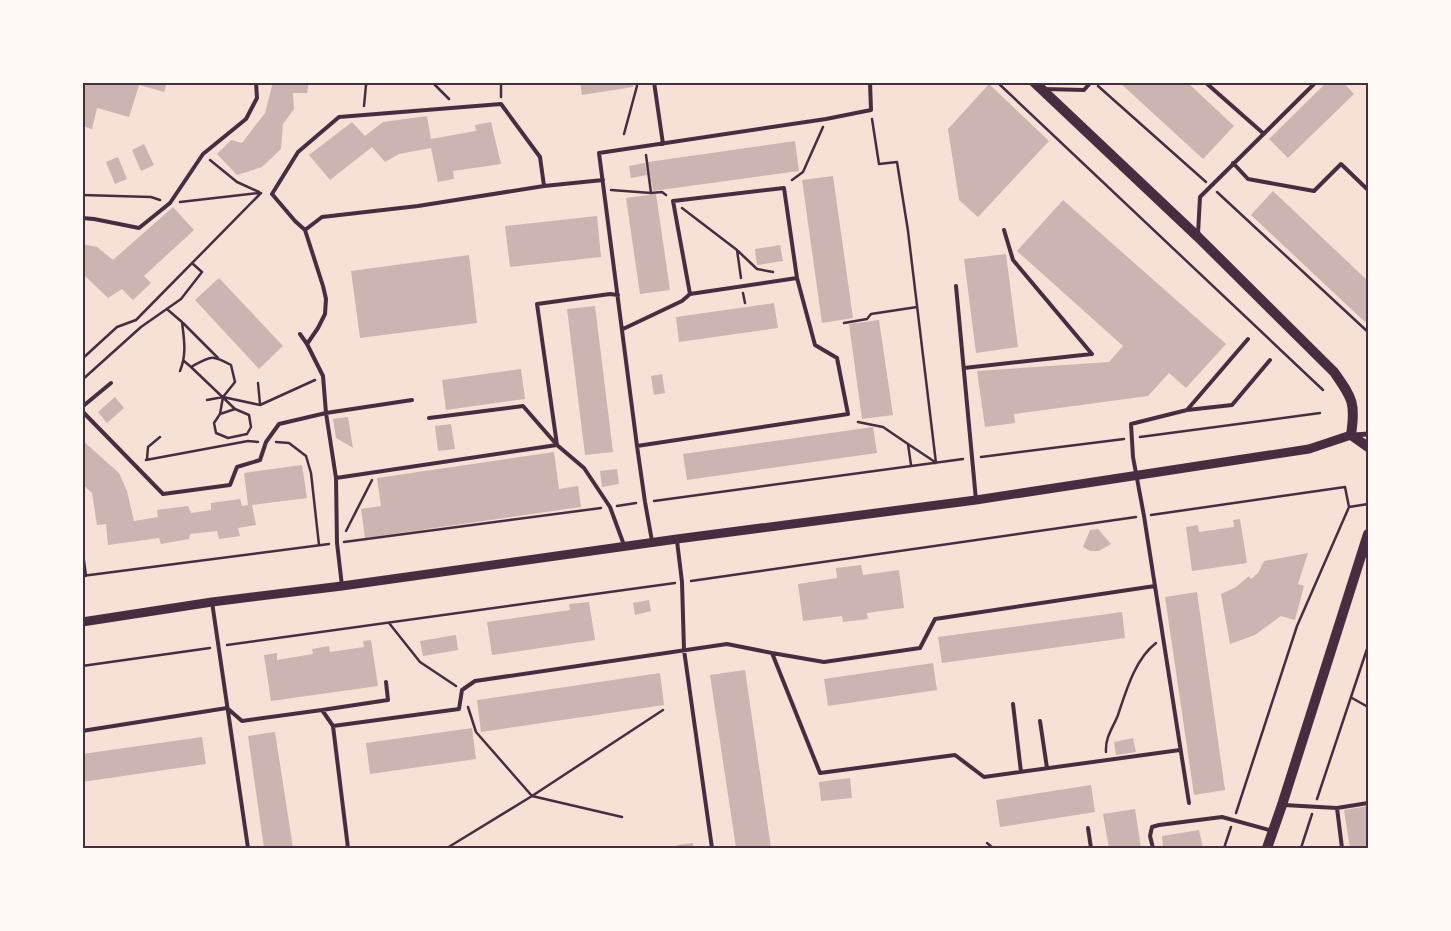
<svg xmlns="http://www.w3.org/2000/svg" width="1451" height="931" font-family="Ubuntu,sans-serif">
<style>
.building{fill:#ccb4b1}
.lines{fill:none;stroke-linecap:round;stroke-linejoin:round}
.path{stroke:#4a2c40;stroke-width:2.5}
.service{stroke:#4a2c40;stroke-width:4}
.minor{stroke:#4a2c40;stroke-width:5}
.tertiary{stroke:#4a2c40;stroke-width:9}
.secondary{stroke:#4a2c40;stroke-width:10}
.neatline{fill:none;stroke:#4a2c40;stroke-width:2}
</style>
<rect width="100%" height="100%" fill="#f7e1d7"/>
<path class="building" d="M82 82H167L164 92 139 85 129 117 97 108 92 129 82 126Z
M273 82H309L307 93H293L294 109 283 124 281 149 262 167 237 175 217 154 231 140 242 143 265 113Z
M580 82H633V87L582 95Z
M1119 82H1187L1234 126 1203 159Z
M1327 82H1343L1354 94 1288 158 1269 139Z
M989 84 1049 141 978 217 959 200 948 129Z
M427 116 431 139 476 131 475 125 491 122 501 164 453 171 454 179 438 182 431 148 399 154 385 162 372 147 330 180 309 155 352 122 365 136 383 122Z
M795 141 799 171 653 191 648 162Z
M144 144 154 165 141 171 132 150Z
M118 157 127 179 115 184 106 162Z
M645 163 647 175 631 178 629 166Z
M833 176 853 318 822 323 802 180Z
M1273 191 1368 281V318L1365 322 1251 215Z
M656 194 670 290 640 294 626 198Z
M1063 200 1226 344 1186 388 1169 373 1148 396 1014 414 1015 423 985 427 977 371 1109 362 1123 346 1017 251Z
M173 207 194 230 144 276 151 283 133 300 122 289 108 298 85 276H82V244L97 247 113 260Z
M597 216 601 257 510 267 505 226Z
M780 245 783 261 757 265 755 249Z
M1006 254 1018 347 976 353 964 259Z
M469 255 477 323 360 338 351 271Z
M219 278 283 346 259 369 195 300Z
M774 303 778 328 679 342 676 317Z
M595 306 613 452 585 455 567 309Z
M879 320 893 415 862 419 849 324Z
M521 369 525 399 446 410 442 380Z
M662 374 665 393 654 395 651 376Z
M115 397 124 408 107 423 98 412Z
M348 417 353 448 336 438 333 419Z
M451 424 455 449 438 451 435 426Z
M873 427 877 453 687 480 683 454Z
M82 440 119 473 127 491 134 521 158 517 157 510 188 506 191 513 211 510V503L240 499 242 506 248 505 244 473 302 465 307 498 252 505 256 525 238 528 240 536 219 539 217 531 190 534 189 539 161 544 159 538 108 545 106 524 97 525 92 493 82 484Z
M554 452 559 489 578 486 581 507 365 538 361 509 381 506 377 478Z
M617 469 619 484 602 487 600 471Z
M1240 519 1247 563 1192 571 1186 527 1198 525 1199 532 1234 527 1233 520Z
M1098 529 1111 544 1099 551H1090L1083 547 1090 530Z
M1308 553 1298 584 1304 586 1295 620 1281 616 1255 635 1230 644 1221 594 1236 587 1249 576 1251 579 1258 573 1264 561Z
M861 565 863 575 899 570 904 608 867 613 868 619 843 622 842 616 803 621 798 584 837 578 836 568Z
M1197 592 1225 790 1194 795 1165 597Z
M649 600 651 611 635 615 633 603Z
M589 602 595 640 492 655 487 622 570 610 569 604Z
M1122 612 1125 638 942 663 938 637Z
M456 635 458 650 423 656 420 641Z
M371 640 378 686 271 701 264 655 277 653V660L313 654 312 649 329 646 330 652 364 647 363 641Z
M933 663 937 690 828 706 824 679Z
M745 670 771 848H736L710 675Z
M660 673 664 705 481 732 477 700Z
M472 728 476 759 370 774 366 743Z
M275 732 293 848H264L248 736Z
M202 737 206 764 82 782V754Z
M1133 738 1136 752 1116 755 1114 742Z
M850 778 852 798 821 801 819 782Z
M1091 785 1095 812 1000 827 996 800Z
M1368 806V848H1350L1344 810Z
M1135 809 1141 848H1109L1103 814Z
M1199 830 1203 848H1163L1162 836Z
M693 843V848H677V845Z"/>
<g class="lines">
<path class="path" d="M432 82 449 99
M501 82V97
M997 82 1323 390
M1098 86 1206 182
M364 106 366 85 369 82
M872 119 879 164 897 162 908 231 936 463
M624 134 637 86 636 82
M210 160 237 182 259 192
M792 180 803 172 823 127
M611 190 651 193 646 155
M1217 192 1368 332
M651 193 662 192 666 195
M82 195 151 197 160 200
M180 202 259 193
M682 208 737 250 741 278
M738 251 757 269 773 272
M743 293 745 303
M168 310 182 322C184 339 187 354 180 371
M183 323 218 358
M844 323 867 319 871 314 917 307
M82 359 117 327 136 320 261 193
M184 361 191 367 235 409 249 415 251 427 247 434 228 438 216 433 214 423 220 414 235 409
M191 367C211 356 211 354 231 365L235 382 223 397 260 405 315 380
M82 380 141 327 181 299 202 272 193 264
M258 383 260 404
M207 400 223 397 220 414
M858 422 883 427 908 444 911 465
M1140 437 1320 413
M276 442 289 443 306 456 311 473 319 545
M908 444 935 462
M981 457 1124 439
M147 459 148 447 160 437
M146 460 248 441 258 442
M654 501 963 459
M617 506 636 503
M1151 515 1345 487 1349 507 1368 504
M346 531 372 480
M344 542 601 508
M82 546 86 576
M82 576 329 544
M691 581 1136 517
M389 623 420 662 456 686
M227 645 675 583
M82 666 210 648
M1352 698 1368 707
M468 707 476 732 532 796 622 817
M1106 752C1105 737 1113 728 1118 715 1126 691 1135 659 1156 643
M1317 799 1368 646
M1236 813 1297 626 1349 507
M987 843 993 848
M447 848 532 796 663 710
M1224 848 1231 827
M1301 848 1312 814"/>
<path class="service" d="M654 82 663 144
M1205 82 1264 134
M1044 89 1084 90 1091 82
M1233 163 1248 179 1314 191 1341 164 1368 190
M82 218 94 219 139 228 170 203 203 154 246 119 257 98 256 82
M305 230 322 217 418 206 544 186 603 180
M1198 234 1200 197 1316 82
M956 286 976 500
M690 294 673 201 784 188 797 278
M623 329 682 301 690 294 797 278 815 345 837 358 848 414 637 446
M300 334 307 344
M964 368 1092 354 1013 260 1004 230
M82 407 111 383
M1187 410 1248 339
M82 411 163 494 230 485 237 467 260 460 266 442 279 424 326 413 412 400
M429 418 523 406 557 445 584 468 610 507 624 545
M336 478 557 445 537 304 610 294 618 295
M652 541 645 502 637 446 599 153 826 119 871 110 870 82
M677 541 682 582 684 650 712 848
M342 586 337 543 336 478 326 413 323 376 307 344 318 328 325 314 326 299 323 286 305 230 295 221 272 194 298 152 339 117 501 104 540 157 544 186
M212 602 248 848
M772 653 820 773 955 755 984 777 1180 750
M1013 704 1021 772
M322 710 388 700 386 682
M1040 721 1047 768
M333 726 348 848
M82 731 227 708 242 721 322 710 333 726 459 709 462 690 475 681 727 644 772 653 824 662 920 648 935 619 1155 586
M1189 803 1144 516 1133 457 1131 424 1187 410 1232 405 1270 360
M1284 805 1337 808 1368 803
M1337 808 1342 848
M1088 828 1091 848
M1153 848 1150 836 1152 827 1159 825 1222 817 1273 831"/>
<path class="minor" d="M1354 435 1368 434"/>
<path class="tertiary" d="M82 622 212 602 342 586 677 539 976 500 1309 449 1351 435"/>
<path class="secondary" d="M1034 82 1198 237 1334 372C1352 398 1356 402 1351 435L1368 447
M1267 848 1282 805 1368 534"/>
</g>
<rect width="1451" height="931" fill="none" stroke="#fffaf5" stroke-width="168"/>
<rect x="84" y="84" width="1283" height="763" class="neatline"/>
</svg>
